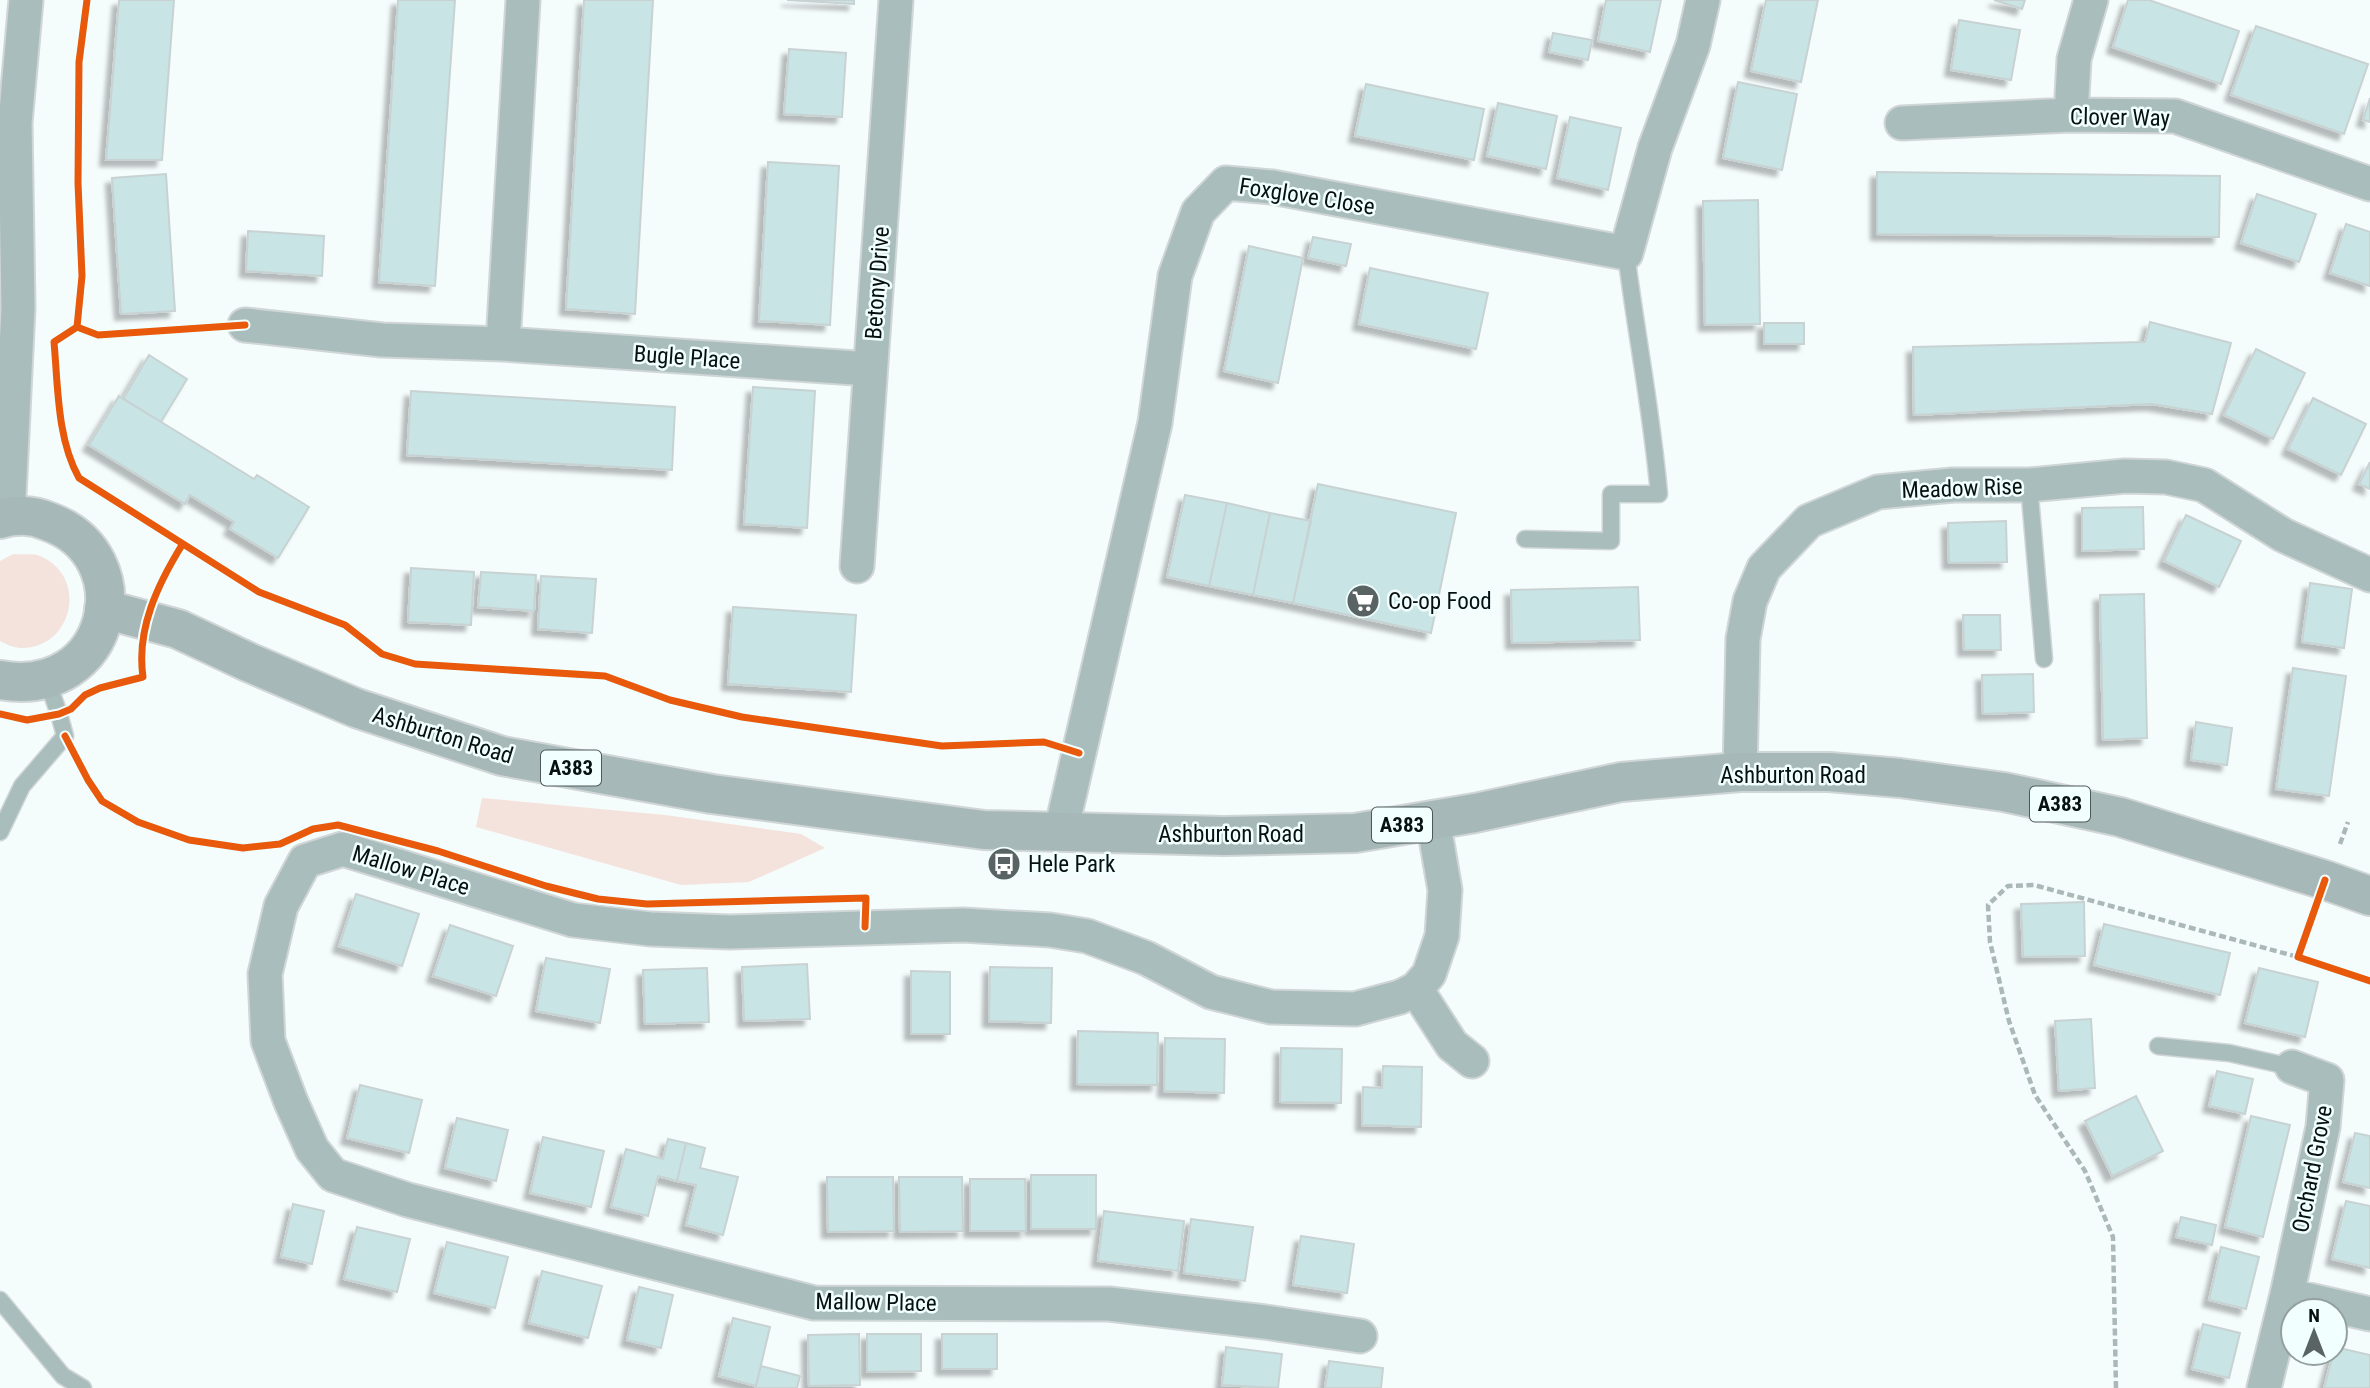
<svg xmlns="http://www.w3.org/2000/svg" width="2370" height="1388" font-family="'Roboto Condensed',sans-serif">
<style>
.green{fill:#f4e2dc}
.building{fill:#c8e4e5;stroke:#c8d2d2;stroke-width:2;filter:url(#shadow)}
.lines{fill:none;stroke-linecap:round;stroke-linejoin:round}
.lane-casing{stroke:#d0d5d6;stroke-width:19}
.street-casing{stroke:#d0d5d6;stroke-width:37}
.primary-casing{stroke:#d0d5d6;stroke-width:42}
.path{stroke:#aab8b8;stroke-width:4.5;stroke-dasharray:7 3.5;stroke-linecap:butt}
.lane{stroke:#a9bdbd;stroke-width:16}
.street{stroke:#a9bdbd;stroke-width:33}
.primary{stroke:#a7b8b8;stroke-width:38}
.cycleway-casing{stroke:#f2ffff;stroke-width:11}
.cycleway{stroke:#e8590c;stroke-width:7}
.labels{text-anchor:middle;stroke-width:5;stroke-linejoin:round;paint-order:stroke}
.shield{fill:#f2ffff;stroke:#4d5858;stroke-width:2}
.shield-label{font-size:21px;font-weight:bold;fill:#061011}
.street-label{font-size:23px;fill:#061011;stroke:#f2ffff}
.poi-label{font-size:23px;fill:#061011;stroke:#f2ffff;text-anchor:start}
</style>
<defs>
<filter id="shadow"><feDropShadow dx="-6" dy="6" stdDeviation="2" flood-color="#0004"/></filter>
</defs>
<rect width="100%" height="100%" fill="#f5fcfc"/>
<path class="green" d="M13 554C21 555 33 553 40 556 89 577 73 648 21 648 14 648 6 644 0 641V561Z
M482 798 665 815 801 834 825 848 749 882 681 885 476 827Z"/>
<path class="building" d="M119 0H174L162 160H106Z
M398 0H455L435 286 379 282Z
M584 0H653L635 314 566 309Z
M787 0H854V4Z
M1606 0H1661L1650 52 1598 41Z
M1766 0H1818L1801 82 1751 71Z
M1994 0H2025L2022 9Z
M2128 0H2149L2239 31 2221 84 2113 47Z
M1959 20 2020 30 2011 80 1951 70Z
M2256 26 2368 64 2344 134 2231 95Z
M1553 33 1592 40 1588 60 1549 52Z
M789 49 846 53 842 117 784 114Z
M1738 82 1797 94 1782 170 1723 158Z
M1366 84 1484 109 1474 160 1355 136Z
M2370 98V122L2363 120Z
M1498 103 1557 116 1546 169 1487 156Z
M1570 117 1621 128 1608 190 1557 178Z
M768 162 839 166 830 325 759 321Z
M1877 172 2220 176 2219 237 1877 234Z
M166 174 175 311 121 314 112 178Z
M2257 194 2316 214 2299 262 2241 243Z
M1758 200 1760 324 1705 325 1703 201Z
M2346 224 2370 232V286L2330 273Z
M248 231 324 236 322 276 246 271Z
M1313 237 1351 244 1346 266 1308 258Z
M1249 246 1303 258 1278 383 1224 371Z
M1370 268 1488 293 1476 349 1359 324Z
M2150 322 2231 343 2212 414 2152 404 1914 415 1913 347 2145 342Z
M1764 323H1804V344H1764Z
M2256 349 2305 373 2273 439 2224 415Z
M149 355 187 379 161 422 123 399Z
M753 387 815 391 807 528 744 524Z
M411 391 675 407 672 470 407 455Z
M119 396 254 479 257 475 309 507 278 558 230 529 234 522 190 495 185 504 89 445Z
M2313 398 2366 424 2341 475 2288 449Z
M2370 462V489L2359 484Z
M1318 484 1456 513 1431 633 1293 603Z
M1185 495 1227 503 1209 586 1167 577Z
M1227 503 1270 513 1253 595 1209 586Z
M2143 507 2144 549 2082 551V508Z
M1270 513 1311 521 1293 603 1253 595Z
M2186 515 2241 541 2219 587 2164 561Z
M2006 521 2007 562 1949 563 1948 523Z
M411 568 474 572 471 625 408 622Z
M481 572 536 575 534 611 478 607Z
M541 576 596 579 592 633 538 629Z
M2310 583 2352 589 2344 648 2302 642Z
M1638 587 1640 640 1512 643 1511 590Z
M2144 594 2147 738 2103 740 2100 595Z
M733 607 856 615 851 692 728 684Z
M1963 615H2000L2001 650H1964Z
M2293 668 2346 676 2329 796 2276 789Z
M2033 674 2034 712 1983 714 1982 675Z
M2196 722 2232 728 2227 765 2191 760Z
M356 894 419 914 402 966 339 946Z
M2084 902 2085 956 2023 957 2021 904Z
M2104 924 2230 953 2220 995 2094 965Z
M450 925 513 946 496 996 433 976Z
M546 958 610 969 600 1023 536 1011Z
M807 964 810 1019 744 1021 742 967Z
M990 967 1052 968 1051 1023 989 1021Z
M707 968 709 1022 645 1024 643 970Z
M2259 968 2318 982 2305 1037 2245 1023Z
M911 971 950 972V1034H911Z
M2091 1019 2095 1088 2059 1091 2055 1021Z
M1078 1031 1158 1033 1157 1085 1077 1084Z
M1165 1038 1225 1039 1224 1093 1164 1091Z
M1281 1048 1342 1049 1341 1103 1280 1102Z
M1383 1066 1422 1067 1421 1127 1362 1125 1363 1087 1382 1088Z
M2217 1071 2253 1079 2245 1114 2209 1106Z
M360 1085 422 1100 409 1153 347 1138Z
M2136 1096 2163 1151 2112 1176 2085 1121Z
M2251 1116 2290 1125 2263 1237 2225 1227Z
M457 1118 508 1130 496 1181 445 1168Z
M2355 1133 2370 1136V1188L2343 1182Z
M543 1137 604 1151 591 1207 530 1193Z
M668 1139 686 1143 677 1181 658 1176 648 1216 611 1207 626 1149 663 1159Z
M686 1143 705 1148 700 1168 738 1177 723 1235 686 1225 696 1185 677 1181Z
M1031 1175H1096V1229H1031Z
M827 1177H893L894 1231 828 1232Z
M899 1177H962L963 1231 900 1232Z
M970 1179H1025L1026 1231H970Z
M2346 1201 2370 1206V1268L2332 1259Z
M293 1204 324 1211 312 1264 281 1257Z
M1104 1211 1184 1221 1178 1271 1098 1261Z
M2181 1217 2216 1225 2212 1245 2176 1237Z
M1191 1219 1253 1227 1245 1281 1184 1273Z
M357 1227 410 1239 397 1292 344 1279Z
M1301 1236 1354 1244 1347 1293 1293 1285Z
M447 1242 508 1257 495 1308 434 1293Z
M2221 1247 2259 1257 2246 1309 2209 1300Z
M542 1271 602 1286 588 1338 529 1323Z
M639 1287 673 1295 661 1348 627 1340Z
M733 1318 770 1327 756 1386 719 1376Z
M2203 1324 2240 1333 2229 1378 2192 1369Z
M859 1334 860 1385 809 1386 808 1335Z
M867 1334H921V1371L867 1372Z
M942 1334H997V1369H942Z
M1226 1347 1282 1354 1278 1388 1222 1385Z
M2335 1347 2370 1355V1388H2324Z
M1329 1361 1383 1368 1381 1388H1325Z
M761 1366 800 1376 797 1388H755Z"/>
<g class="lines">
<defs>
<path id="lane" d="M2029 485 2044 659
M1525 539 1611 541V494H1659C1652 413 1636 333 1626 253
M0 832 22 786 65 736 59 714 47 680
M2158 1046 2229 1053 2292 1067
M0 1300 63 1376 83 1388"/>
<path id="street" d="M2071 115 2074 59 2091 0
M1902 123 2071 115 2175 116 2370 184
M245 325 382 340 503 344 870 369
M503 344 523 0
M8 517 18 308 15 123 26 0
M857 566 896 0
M1740 772 1743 639 1750 601 1764 568 1809 521 1878 492 1953 485H2029L2125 476 2166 477 2204 485 2283 535 2370 575
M1061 831 1155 423 1175 276 1198 212 1226 183 1272 187 1626 253 1655 148 1693 45 1703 0
M1416 989 1452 1045 1472 1061
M2287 1295 2323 1127 2327 1080 2292 1067
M1360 1336 1265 1322 1109 1304 814 1303 408 1200 333 1175 312 1149 291 1102 268 1041 265 974 281 906 305 861 343 849 573 920 650 929 730 932 963 925 1050 930 1087 936 1146 958 1211 992 1271 1007 1355 1009 1400 997 1416 989 1429 974 1442 936 1445 890 1433 820
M2264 1388 2287 1295 2370 1314"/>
<path id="primary" d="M0 519C15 514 33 515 47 521 145 555 112 700 0 680
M104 609 178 629 248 662 356 708 502 756 712 794 984 830 1224 836 1355 833 1475 813 1621 782 1740 772H1829L1900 778 2004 792 2120 817 2325 880 2370 896"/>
</defs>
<use href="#lane" class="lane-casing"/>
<use href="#street" class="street-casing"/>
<use href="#primary" class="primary-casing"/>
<path class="path" d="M2340 844 2348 822
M2116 1388 2113 1237 2085 1171 2035 1095 2009 1021 1990 942 1988 905 2008 886 2034 885 2298 957"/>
<use href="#lane" class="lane"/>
<use href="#street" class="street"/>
<use href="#primary" class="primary"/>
<defs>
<path id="cycleway" d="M87 0 79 62 78 183 82 276 77 327 54 342C58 386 57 439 79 478L259 592 345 625 382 654 415 664 605 676 670 700 742 717 942 746 1044 742 1079 753
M77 327 98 335 245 325
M0 714 27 720 59 714 71 709 85 695 100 688 143 677C136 629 158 584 182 545
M65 736 88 780 102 801 138 822 189 840 243 848 280 844 313 829 338 825 438 851 546 886 598 899 647 904 866 898 865 927
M2325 880 2298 957 2370 981"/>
</defs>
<use href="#cycleway" class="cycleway-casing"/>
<use href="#cycleway" class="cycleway"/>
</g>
<defs>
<symbol id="supermarket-disc" viewBox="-11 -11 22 22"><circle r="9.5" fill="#5a6363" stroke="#f2ffff"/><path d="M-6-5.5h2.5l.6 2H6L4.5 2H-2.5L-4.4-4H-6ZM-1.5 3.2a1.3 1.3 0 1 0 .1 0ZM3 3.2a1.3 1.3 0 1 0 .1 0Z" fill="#fff"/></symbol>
<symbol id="bus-disc" viewBox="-11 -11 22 22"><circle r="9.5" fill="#5a6363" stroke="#f2ffff"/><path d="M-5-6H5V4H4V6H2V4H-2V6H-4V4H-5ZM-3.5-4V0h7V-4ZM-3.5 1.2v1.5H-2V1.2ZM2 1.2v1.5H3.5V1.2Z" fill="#fff"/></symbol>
</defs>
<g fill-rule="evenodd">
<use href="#supermarket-disc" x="1344" y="582" width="38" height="38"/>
<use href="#bus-disc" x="985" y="845" width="38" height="38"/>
</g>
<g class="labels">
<g class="shield">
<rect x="541" y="750.5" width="60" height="35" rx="5"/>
<rect x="2030" y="786.5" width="60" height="35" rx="5"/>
<rect x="1372" y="807.5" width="60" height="35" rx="5"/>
</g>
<g class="shield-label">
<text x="571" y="775">A383</text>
<text x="2060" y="811">A383</text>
<text x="1402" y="832">A383</text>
</g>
<g class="street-label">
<text transform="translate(2120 117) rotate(1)" y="8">Clover Way</text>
<text transform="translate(1307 196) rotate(9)" y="8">Foxglove Close</text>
<text transform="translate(877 283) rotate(-86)" y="8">Betony Drive</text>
<text transform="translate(687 357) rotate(4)" y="8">Bugle Place</text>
<text transform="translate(1962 488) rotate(-2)" y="8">Meadow Rise</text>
<text transform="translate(443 735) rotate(17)" y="8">Ashburton Road</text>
<text x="1793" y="783">Ashburton Road</text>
<text x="1231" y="842">Ashburton Road</text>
<text transform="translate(411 870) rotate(17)" y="8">Mallow Place</text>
<text transform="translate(2312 1169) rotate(-79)" y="8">Orchard Grove</text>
<text transform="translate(876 1302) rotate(1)" y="8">Mallow Place</text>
</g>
<g class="poi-label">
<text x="1388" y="609">Co-op Food</text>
<text x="1028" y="872">Hele Park</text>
</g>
</g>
<g transform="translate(2314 1332)"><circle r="33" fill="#f2ffff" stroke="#949fa0" stroke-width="2"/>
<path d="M0-5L12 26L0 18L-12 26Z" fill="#5a6363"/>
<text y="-10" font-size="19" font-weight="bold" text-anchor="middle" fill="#061011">N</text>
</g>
</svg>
